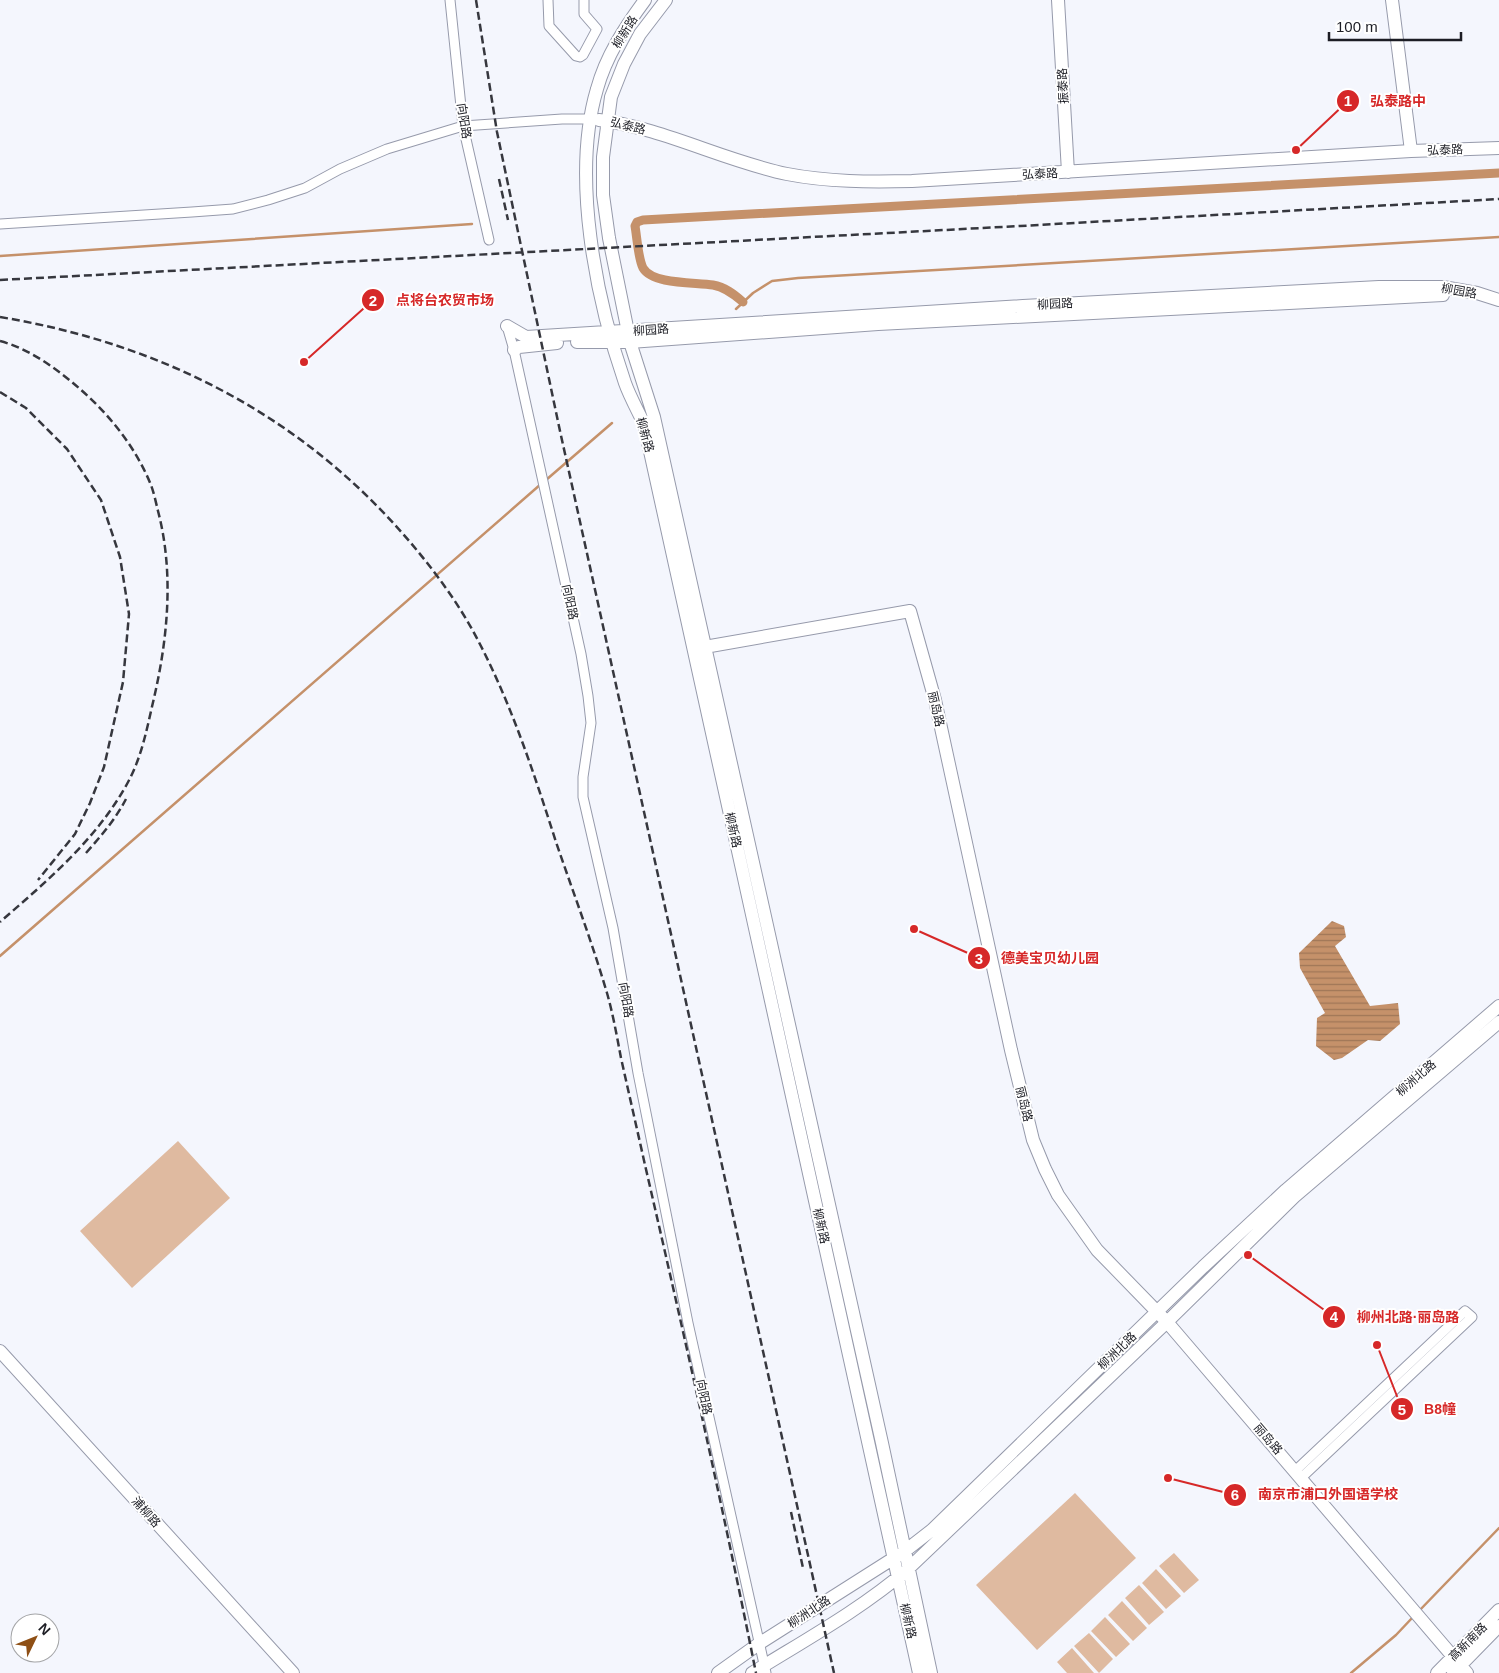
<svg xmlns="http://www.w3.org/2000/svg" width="1499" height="1673" font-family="Helvetica,'Noto Sans SC',sans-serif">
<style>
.pitch{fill:#dfbaa0}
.water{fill:url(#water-rules)}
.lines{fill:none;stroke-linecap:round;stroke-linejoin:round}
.stream{stroke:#c5916a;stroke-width:2.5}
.canal{stroke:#c5916a;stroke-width:9}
.street-casing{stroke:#969aab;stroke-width:11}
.secondary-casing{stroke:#969aab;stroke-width:14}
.street{stroke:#fff;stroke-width:9}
.secondary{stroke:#fff;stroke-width:12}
.rail{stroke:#36373e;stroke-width:2.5;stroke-dasharray:8 4;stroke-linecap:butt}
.labels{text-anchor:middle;stroke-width:4;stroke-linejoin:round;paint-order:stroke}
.street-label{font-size:12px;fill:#1c1d24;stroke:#fff}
.leader{fill:none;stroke:#d62828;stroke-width:2}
.callout-dot{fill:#d62828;stroke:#fff;stroke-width:2}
.mark-label{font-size:15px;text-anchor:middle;font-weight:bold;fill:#fff}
.callout-label{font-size:14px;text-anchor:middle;font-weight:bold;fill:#d62828;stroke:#fff;stroke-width:4;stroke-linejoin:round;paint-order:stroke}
</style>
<defs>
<pattern id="water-rules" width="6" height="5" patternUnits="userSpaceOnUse" patternTransform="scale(1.25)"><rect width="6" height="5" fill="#c5916a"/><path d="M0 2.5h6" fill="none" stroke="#9f7657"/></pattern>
</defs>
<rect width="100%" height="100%" fill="#f4f6fd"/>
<path class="pitch" d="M178 1141 230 1198 132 1288 80 1231Z
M1075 1493 1136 1558 1037 1650 976 1585Z
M1174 1553 1199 1580 1184 1593 1159 1566Z
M1156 1569 1181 1596 1166 1609 1142 1583Z
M1139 1585 1164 1612 1149 1625 1125 1598Z
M1122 1601 1147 1628 1133 1641 1108 1615Z
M1105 1617 1130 1644 1116 1657 1091 1631Z
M1089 1633 1113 1659 1099 1673 1074 1646Z
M1072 1648 1094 1673H1067L1057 1662Z"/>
<path class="water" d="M1332 921 1344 926 1346 937 1335 946 1370 1006 1398 1003 1400 1024 1380 1041 1368 1040 1342 1058 1334 1060 1316 1046 1317 1018 1325 1013 1300 968 1299 953Z"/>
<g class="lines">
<path class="stream" d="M0 256 472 224
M736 309 753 293 772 281 798 278 1499 237
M546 480 612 423
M0 956 541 484
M1418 1612 1499 1528
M1351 1673 1396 1635 1413 1617"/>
<path class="canal" d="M743 302C734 294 725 287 713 285 696 282 653 285 643 268 638 258 637 237 635 226L637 222 643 220 1499 173"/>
<defs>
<path id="street" d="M450 0 463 126 489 240
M548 0 549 26 576 56 580 57 583 55 597 29 584 14V0
M0 224 192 212 233 209 268 200 305 188 340 169 387 149 463 126 562 119H589
M507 326 514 350 581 654 588 696 591 723 583 777V797L613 928 638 1073 688 1323 766 1673
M1295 1471 1465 1311 1472 1317 1301 1478"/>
<path id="secondary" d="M645 0C625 27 606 56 597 89 571 176 596 299 625 383 630 397 638 411 644 424L919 1673
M666 0 640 34 624 64 611 97 603 157V195L609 238 630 342 654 417 882 1443 931 1673
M1058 0 1068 172
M1392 0 1411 151
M599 120C663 128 724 161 787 174 828 182 870 182 912 181L1411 151 1499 148
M507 326 526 337 1023 306 1379 287H1443L1477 293 1499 300
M577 342H630L878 324 1443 295
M514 350 519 347 557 343
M699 648 910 611 935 700 1011 1050 1033 1140 1045 1169 1058 1195 1097 1250 1167 1322 1467 1673
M0 1351 293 1673
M718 1673 760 1643 905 1551 932 1530 1203 1267 1286 1190 1499 1006
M752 1673C805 1640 860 1610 908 1569L1167 1322 1294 1197 1499 1022
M1437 1673 1499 1610
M1453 1673 1499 1626"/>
</defs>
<use href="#street" class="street-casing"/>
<use href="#secondary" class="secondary-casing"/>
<use href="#street" class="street"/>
<use href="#secondary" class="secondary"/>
<path class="rail" d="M476 0 497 132 560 431 834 1673
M499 179 508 220
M0 280 1020 226 1499 199
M0 317C162 344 303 416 410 542 433 569 456 600 473 631 509 697 533 770 556 842 573 892 592 942 607 993 613 1014 617 1037 621 1058 629 1094 637 1129 645 1165 684 1334 722 1503 756 1673
M0 341C30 349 57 369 80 389 110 415 136 448 151 485 154 493 156 503 158 511 174 572 168 637 154 698 147 728 142 757 127 784 96 840 47 881 0 922
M0 392 26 408 67 449 101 500 120 557 129 614 123 682 104 767 90 803 75 834 38 880
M86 853C101 836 115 820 126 799
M791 1512 803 1568"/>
</g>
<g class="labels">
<g class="street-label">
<text transform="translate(625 32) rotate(-58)" y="4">柳新路</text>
<text transform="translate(1063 86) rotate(-93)" y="4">振泰路</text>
<text transform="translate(464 121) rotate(81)" y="4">向阳路</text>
<text transform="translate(628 126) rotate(14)" y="4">弘泰路</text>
<text transform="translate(1445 150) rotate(-2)" y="4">弘泰路</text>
<text transform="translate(1040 174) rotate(-3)" y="4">弘泰路</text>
<text transform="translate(1459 291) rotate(10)" y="4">柳园路</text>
<text transform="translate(1055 304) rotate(-3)" y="4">柳园路</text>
<text transform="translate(651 330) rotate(-4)" y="4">柳园路</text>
<text transform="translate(645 435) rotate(74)" y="4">柳新路</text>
<text transform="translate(570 602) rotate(78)" y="4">向阳路</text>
<text transform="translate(936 709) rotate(77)" y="4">丽岛路</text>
<text transform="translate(733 830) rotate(77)" y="4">柳新路</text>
<text transform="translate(626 1000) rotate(80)" y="4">向阳路</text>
<text transform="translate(1416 1078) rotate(-41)" y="4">柳洲北路</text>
<text transform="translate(1024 1104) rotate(76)" y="4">丽岛路</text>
<text transform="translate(821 1226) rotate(77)" y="4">柳新路</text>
<text transform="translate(1117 1351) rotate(-44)" y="4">柳洲北路</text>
<text transform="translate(704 1397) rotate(78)" y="4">向阳路</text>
<text transform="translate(1268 1439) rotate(49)" y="4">丽岛路</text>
<text transform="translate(146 1512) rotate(48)" y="4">浦柳路</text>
<text transform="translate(809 1612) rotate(-33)" y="4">柳洲北路</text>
<text transform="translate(908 1621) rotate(77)" y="4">柳新路</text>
<text transform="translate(1468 1642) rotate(-45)" y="4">高新南路</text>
</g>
</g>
<path class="leader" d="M1296 150L1348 101M304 362L373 300M914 929L979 958M1248 1255L1334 1317M1377 1345L1402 1409M1168 1478L1235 1495"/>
<g class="callout-dot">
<circle cx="1296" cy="150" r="5"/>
<circle cx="304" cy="362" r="5"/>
<circle cx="914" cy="929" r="5"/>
<circle cx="1248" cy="1255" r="5"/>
<circle cx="1377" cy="1345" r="5"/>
<circle cx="1168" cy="1478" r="5"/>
<circle cx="1348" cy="101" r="12"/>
<circle cx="373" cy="300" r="12"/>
<circle cx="979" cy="958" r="12"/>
<circle cx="1334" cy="1317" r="12"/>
<circle cx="1402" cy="1409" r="12"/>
<circle cx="1235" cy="1495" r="12"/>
</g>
<g class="mark-label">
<text x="1348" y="106">1</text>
<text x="373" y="306">2</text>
<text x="979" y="964">3</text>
<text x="1334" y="1322">4</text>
<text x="1402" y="1415">5</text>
<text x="1235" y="1500">6</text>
</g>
<g class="callout-label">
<text x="1398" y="106">弘泰路中</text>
<text x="445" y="305">点将台农贸市场</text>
<text x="1050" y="963">德美宝贝幼儿园</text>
<text x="1408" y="1322">柳州北路·丽岛路</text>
<text x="1440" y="1414">B8幢</text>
<text x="1328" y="1499">南京市浦口外国语学校</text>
</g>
<g transform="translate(35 1638) rotate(47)"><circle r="24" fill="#ffffff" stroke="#a4a5a7"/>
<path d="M0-4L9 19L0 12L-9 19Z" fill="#8e4f15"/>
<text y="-8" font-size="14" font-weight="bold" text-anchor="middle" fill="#1c1d24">N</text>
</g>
<path d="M1329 32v8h132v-8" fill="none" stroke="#1c1d24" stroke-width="2.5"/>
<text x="1336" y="32" font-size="15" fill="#1c1d24" stroke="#ffffff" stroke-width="4" paint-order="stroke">100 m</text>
</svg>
